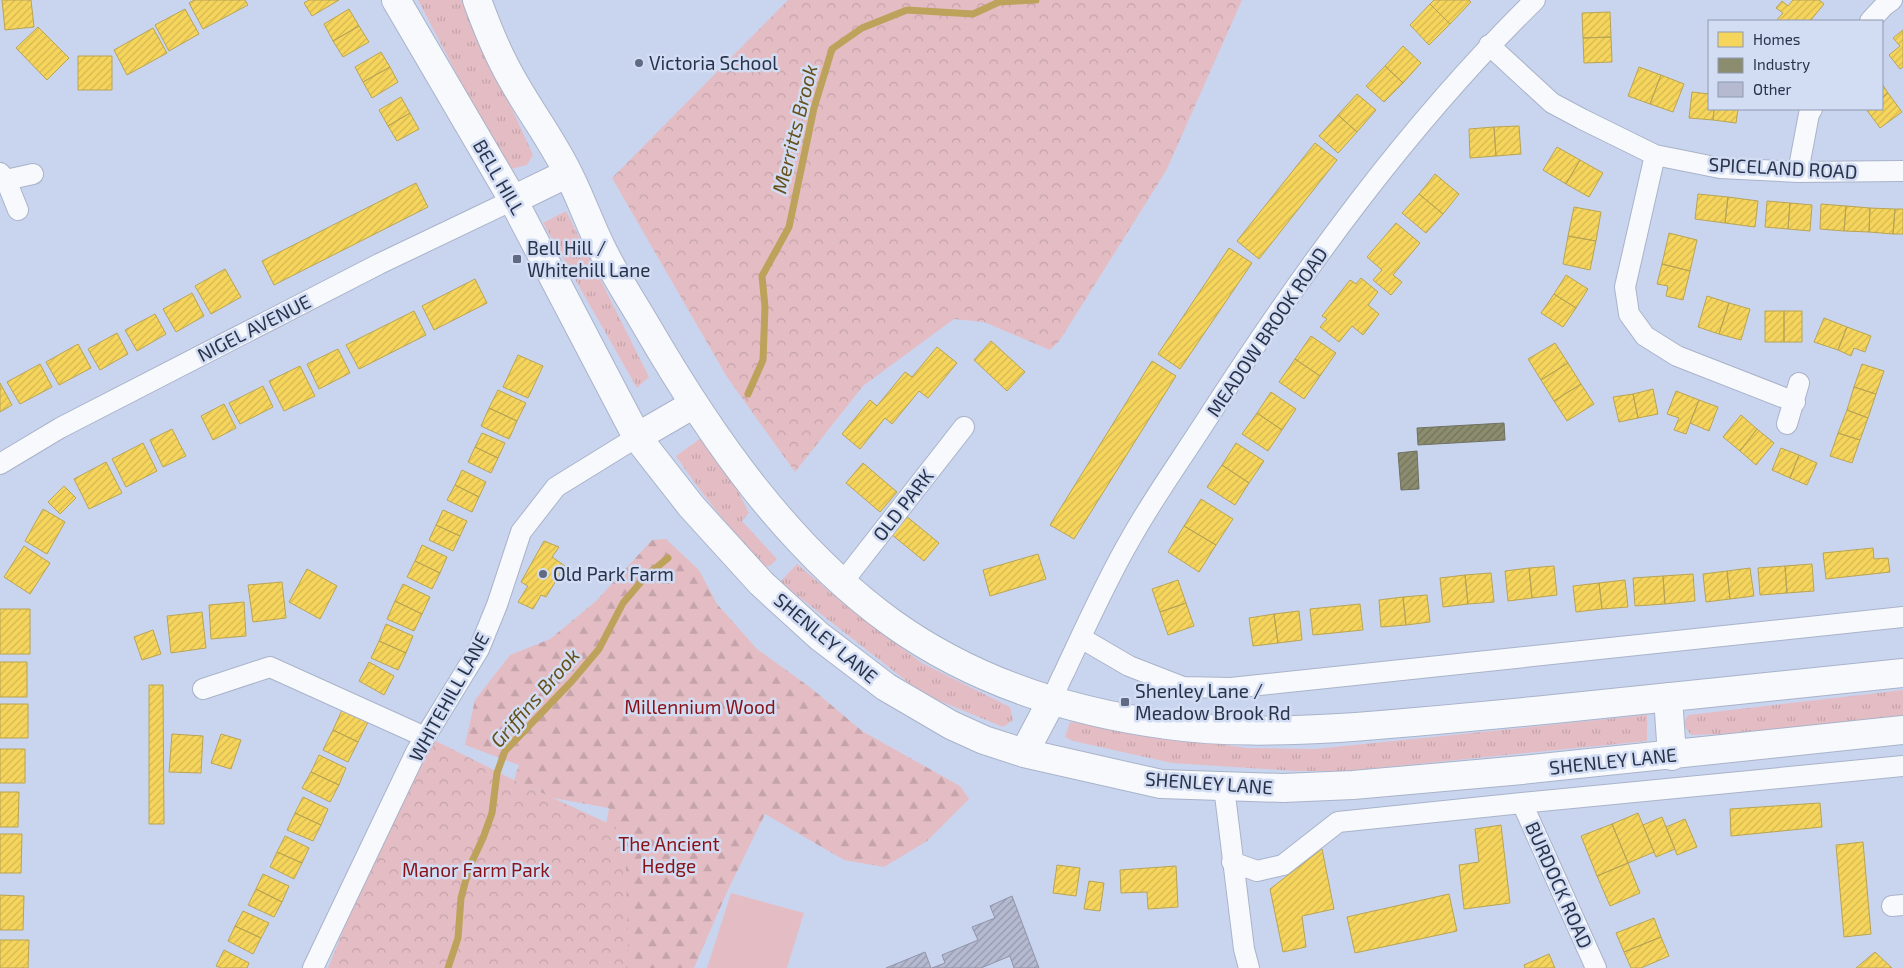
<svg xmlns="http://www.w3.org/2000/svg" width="1903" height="968" font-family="'Exo 2',sans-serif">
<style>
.grass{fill:url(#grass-tufts)}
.forest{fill:url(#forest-firs)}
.park{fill:url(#park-crowns)}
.garden{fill:#e4bdc4}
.homes{fill:url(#homes-hatch);stroke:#b8a456}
.industry{fill:url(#industry-hatch);stroke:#6e7163}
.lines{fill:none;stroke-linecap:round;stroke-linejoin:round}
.stream{stroke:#bca25b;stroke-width:7}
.building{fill:url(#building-hatch);stroke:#9094aa}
.minor-casing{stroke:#a9b3c9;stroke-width:22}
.secondary-casing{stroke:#a9b3c9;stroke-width:30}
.minor{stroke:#f7f9fd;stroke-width:20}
.secondary{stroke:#f7f9fd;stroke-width:28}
.poi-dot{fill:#606b83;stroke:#d2ddf4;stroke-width:2}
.labels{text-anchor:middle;stroke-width:5;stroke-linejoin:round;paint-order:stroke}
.poi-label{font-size:19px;fill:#283249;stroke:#d2ddf4;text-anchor:start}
.street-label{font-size:19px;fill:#283249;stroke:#d2ddf4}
.park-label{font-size:19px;fill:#891217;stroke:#d2ddf4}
.water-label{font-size:20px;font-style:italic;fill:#66501a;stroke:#d2ddf4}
</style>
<defs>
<pattern id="grass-tufts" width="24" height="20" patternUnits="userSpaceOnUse" patternTransform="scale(1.25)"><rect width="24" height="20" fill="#e4bdc4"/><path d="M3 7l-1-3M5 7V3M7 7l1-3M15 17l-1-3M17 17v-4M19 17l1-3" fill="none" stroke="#c4a3aa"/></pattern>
<pattern id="forest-firs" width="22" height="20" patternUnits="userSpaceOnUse" patternTransform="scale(1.25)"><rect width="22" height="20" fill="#e4bdc4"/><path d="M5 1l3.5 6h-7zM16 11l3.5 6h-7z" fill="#c4a3aa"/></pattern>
<pattern id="park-crowns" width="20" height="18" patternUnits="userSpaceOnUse" patternTransform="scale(1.25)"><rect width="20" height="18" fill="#e4bdc4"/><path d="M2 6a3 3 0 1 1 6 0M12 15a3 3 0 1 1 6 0" fill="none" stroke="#c4a3aa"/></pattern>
<pattern id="homes-hatch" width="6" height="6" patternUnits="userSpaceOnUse" patternTransform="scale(1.25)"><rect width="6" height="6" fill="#f6d55c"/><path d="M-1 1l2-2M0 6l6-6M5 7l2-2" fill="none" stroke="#d3b752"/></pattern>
<pattern id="industry-hatch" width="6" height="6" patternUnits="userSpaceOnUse" patternTransform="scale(1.25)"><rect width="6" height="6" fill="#8c8c6e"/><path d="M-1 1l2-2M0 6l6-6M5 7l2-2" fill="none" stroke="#72735c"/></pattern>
<pattern id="building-hatch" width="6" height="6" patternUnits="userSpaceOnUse" patternTransform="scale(1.25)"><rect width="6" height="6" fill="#b5bad1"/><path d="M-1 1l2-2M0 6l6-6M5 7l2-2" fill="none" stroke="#9398ac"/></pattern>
</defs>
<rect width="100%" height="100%" fill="#c9d5ef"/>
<path class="grass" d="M418 0H465L483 45 533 155 527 165 507 170Z
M566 211 649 377 637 388 543 223Z
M701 438 736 487 749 513 742 521 777 559 771 565 765 567C733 532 702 495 676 456Z
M797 564 850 609 922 663 1010 707 1013 720 1003 727 923 694 780 582Z
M1903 690V717L1720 734 1691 735 1683 724 1688 715Z
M1647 715V741L1347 771H1296L1172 763 1073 741 1065 737 1070 722 1247 748 1315 749Z"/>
<path class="forest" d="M666 539 699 570 717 604 757 649 811 688 862 731 960 786 969 799 927 841 884 867 844 860 765 814 727 892 694 968H579L609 808 553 798 514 780 519 765 465 745 475 700 510 655 550 639 596 601 652 540Z"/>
<path class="park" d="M788 0H1242L1166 171 1060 340 1050 350 984 322 954 319 863 386 795 472 727 377 612 178Z
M432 739 514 780 625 831 628 944 626 968H328L416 752Z"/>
<path class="garden" d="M731 893 804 913 787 968H707Z"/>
<path class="homes" d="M2 0H31L34 27 5 30Z
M194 0H245L248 5 203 29 189 3Z
M309 0H339L312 16 304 3Z
M1434 0H1469L1471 2 1450 24 1430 4Z
M1793 0H1819L1824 4 1810 21H1776L1783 13 1776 8 1782 1 1788 6Z
M1430 4 1450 24 1429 45 1410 25Z
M185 9 199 34 169 51 155 25Z
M349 9 359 26 333 41 324 24Z
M1610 12 1611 37 1583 38 1582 13Z
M359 26 369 42 343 57 333 41Z
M38 27 69 58 47 80 16 48Z
M153 28 167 53 127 75 114 50Z
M1903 30V67L1900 69 1889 55 1900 46 1893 38Z
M1611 37 1612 62 1584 63 1583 38Z
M1403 46 1421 63 1403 83 1385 66Z
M381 52 390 67 363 82 355 67Z
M78 56H112V90H78Z
M1385 66 1403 83 1384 102 1366 86Z
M390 67 398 82 372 98 363 82Z
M1639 67 1661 75 1650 104 1628 96Z
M1661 75 1684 84 1673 112 1650 104Z
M1882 84 1888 93 1882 98Z
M1692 92 1709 94V109H1714L1713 120 1689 118Z
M1888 93 1902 112 1880 128 1866 109H1882V98Z
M1357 94 1376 110 1357 132 1338 115Z
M401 97 410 113 388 126 379 110Z
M1714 109H1738L1736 123 1713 120Z
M410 113 419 129 397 141 388 126Z
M1338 115 1357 132 1338 153 1319 136Z
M1519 126 1521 154 1496 156 1494 127Z
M1494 127 1496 156 1470 158 1469 129Z
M1315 143 1337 160 1259 259 1237 241Z
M1557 147 1580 160 1566 184 1543 170Z
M1580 160 1603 173 1589 197 1566 184Z
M1435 174 1459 194 1443 214 1419 194Z
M416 183 428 207 274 285 262 261Z
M1419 194 1443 214 1426 233 1402 213Z
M1698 194 1728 197 1725 223 1695 219Z
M1728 197 1758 201 1755 227 1725 223Z
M1767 201 1790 203 1788 229 1765 227Z
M1790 203 1812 205 1810 231 1788 229Z
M1821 204 1846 206 1844 231 1820 229Z
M1846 206 1870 208 1869 232 1844 231Z
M1574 207 1601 212 1596 241 1568 236Z
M1870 208 1895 209 1893 234 1869 232Z
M1895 209H1903V234H1893Z
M1396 223 1420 243 1393 275 1402 282 1391 295 1373 280 1382 270 1367 257Z
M1669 233 1697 240 1690 271 1662 264Z
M1568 236 1596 241 1590 270 1563 264Z
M1229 248 1252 263 1180 369 1158 354Z
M1662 264 1690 271 1683 300 1666 296 1668 286 1657 284Z
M225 269 241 297 211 314 195 286Z
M1566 275 1588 289 1576 308 1554 294Z
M1361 278 1378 292 1368 305 1379 314 1363 335 1352 326 1339 342 1320 327 1327 319 1322 316 1350 280 1356 284Z
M475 279 487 303 434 330 422 306Z
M192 293 204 316 176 332 163 309Z
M1554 294 1576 308 1563 327 1541 313Z
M1707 296 1729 303 1719 334 1698 327Z
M1729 303 1750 309 1741 340 1719 334Z
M414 311 426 335 359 369 346 345Z
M1765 311H1784V342H1765Z
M1784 311H1802V342H1784Z
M155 314 166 334 137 351 125 330Z
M1824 318 1847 327 1838 350 1814 342Z
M1847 327 1871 336 1865 352 1854 348 1851 356 1838 350Z
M117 333 128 354 100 370 88 349Z
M1311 336 1336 353 1320 376 1295 359Z
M991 341 1025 372 1007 391 974 360Z
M1555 343 1568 363 1541 380 1528 359Z
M78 344 91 368 59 385 46 362Z
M937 347 957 363 928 398 919 391 892 424 885 418 860 449 842 434 870 400 877 406 905 372 912 377Z
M338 349 350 373 319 389 307 364Z
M518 355 543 366 528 398 503 387Z
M1295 359 1320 376 1304 399 1279 382Z
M1152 361 1176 376 1074 539 1050 525Z
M1568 363 1581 384 1554 401 1541 380Z
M40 364 52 387 20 404 7 382Z
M1862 364 1884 371 1876 394 1854 387Z
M300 366 315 396 284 411 269 381Z
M0 383 12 405 0 412Z
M1581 384 1594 404 1567 421 1554 401Z
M263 386 273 407 240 424 229 403Z
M1854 387 1876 394 1868 418 1847 410Z
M1653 389 1658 414 1638 418 1633 394Z
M498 390 526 403 517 421 489 408Z
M1676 391 1699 400 1686 434 1674 430 1679 418 1667 414Z
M1271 392 1296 409 1282 430 1257 413Z
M1633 394 1638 418 1619 422 1613 397Z
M1699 400 1718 407 1709 431 1690 423Z
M224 404 236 428 213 440 201 416Z
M489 408 517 421 509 439 481 426Z
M1847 410 1868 418 1860 440 1838 433Z
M1257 413 1282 430 1268 451 1242 434Z
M1741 415 1757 429 1740 451 1723 437Z
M172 429 186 456 163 467 150 440Z
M1757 429 1774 443 1756 465 1740 451Z
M482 433 505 443 498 458 475 447Z
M1838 433 1860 440 1852 463 1830 456Z
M143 443 157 471 126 487 112 459Z
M1236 443 1264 461 1249 483 1222 465Z
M475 447 498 458 491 473 468 462Z
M1781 448 1799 455 1790 478 1772 470Z
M1799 455 1817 463 1807 485 1790 478Z
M106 462 122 493 89 509 74 479Z
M863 463 897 492 880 512 846 483Z
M1222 465 1249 483 1235 505 1207 487Z
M462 470 486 482 479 497 455 485Z
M455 485 479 497 472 512 447 500Z
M64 486 76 498 60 514 48 502Z
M1201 499 1233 519 1216 545 1184 526Z
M43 509 65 522 47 554 25 541Z
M443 510 467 521 460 536 436 525Z
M906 516 939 543 924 561 891 534Z
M436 525 460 536 453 551 429 540Z
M1184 526 1216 545 1199 572 1168 552Z
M544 541 559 547 552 557 565 566 546 597 541 595 533 609 518 602 528 586 521 582Z
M422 545 447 557 440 573 415 561Z
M24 546 50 563 30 594 4 577Z
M1873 548 1874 559 1888 558 1890 572 1826 579 1823 553Z
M1038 554 1046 579 990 596 983 570Z
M415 561 440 573 432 589 407 577Z
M1812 564 1814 591 1787 593 1785 566Z
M1554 566 1557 595 1532 598 1529 568Z
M1785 566 1787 593 1760 595 1758 568Z
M1529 568 1532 598 1508 601 1505 571Z
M1750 568 1754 596 1730 599 1727 571Z
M307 569 337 586 320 619 289 602Z
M1727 571 1730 599 1706 602 1703 574Z
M1491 573 1494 602 1468 604 1465 575Z
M1693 574 1695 601 1665 604 1663 576Z
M1465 575 1468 604 1443 607 1440 578Z
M1663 576 1665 604 1635 606 1633 578Z
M1178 580 1186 603 1160 612 1152 589Z
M1625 580 1628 607 1602 609 1599 583Z
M282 582 286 618 253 622 248 585Z
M1599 583 1602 609 1576 612 1573 586Z
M403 584 430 597 422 614 395 601Z
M1427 595 1430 622 1406 625 1403 597Z
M1403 597 1406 625 1381 627 1379 600Z
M395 601 422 614 414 631 387 619Z
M244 602 246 636 211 639 209 605Z
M1186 603 1194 626 1168 635 1160 612Z
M1360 604 1363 630 1313 635 1310 609Z
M0 609H30V654H0Z
M1299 611 1302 640 1278 643 1274 614Z
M202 612 206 648 171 653 167 616Z
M1274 614 1278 643 1253 646 1249 618Z
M386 624 413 636 406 653 379 641Z
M153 630 161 654 142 660 134 637Z
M379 641 406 653 398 670 371 658Z
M0 662H27V697H0Z
M369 662 394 676 384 695 359 681Z
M149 685H163L164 824H149Z
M0 704H28V738H0Z
M342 710 368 722 358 742 333 730Z
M333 730 358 742 348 762 323 750Z
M172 734 203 736 201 773 169 772Z
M221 734 241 740 231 769 211 763Z
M0 749H25V783H0Z
M319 755 346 768 339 785 311 772Z
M311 772 339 785 330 802 302 788Z
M0 792H19L18 827H0Z
M303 797 328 809 321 825 295 813Z
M1820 803 1822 827 1731 836 1730 809Z
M295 813 321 825 313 841 287 830Z
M1638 813 1654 852 1628 863 1612 824Z
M1662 817 1675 849 1656 857 1643 825Z
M1685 819 1697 847 1677 855 1666 827Z
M1612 824 1628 863 1597 876 1581 836Z
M1501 825 1510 903 1464 909 1459 865 1479 862 1475 829Z
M0 834H22L21 873H0Z
M285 836 309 848 302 863 277 852Z
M1863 842 1871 934 1844 937 1836 845Z
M1322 849 1334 909 1302 916 1306 947 1283 952 1270 889Z
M277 852 302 863 294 879 270 867Z
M1628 863 1640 893 1610 906 1597 876Z
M1057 865 1080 868 1076 896 1053 893Z
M1176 866 1178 907 1148 909 1147 892 1121 893 1120 870Z
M263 874 289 886 282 902 256 889Z
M1089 881 1104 883 1100 911 1084 909Z
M256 889 282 902 274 917 248 905Z
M1449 894 1457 931 1355 953 1347 917Z
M0 895 24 896 23 930H0Z
M243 911 269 923 261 938 235 926Z
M1654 918 1661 937 1624 952 1616 933Z
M235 926 261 938 253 954 228 941Z
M1661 937 1669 956 1641 968H1631L1624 952Z
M0 940H29L28 968H0Z
M224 950 249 963 247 968H221L216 966Z
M1875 952 1892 968H1856Z
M1549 954 1555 968H1525L1524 965Z"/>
<path class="industry" d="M1504 423 1505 440 1418 445 1417 428Z
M1417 451 1419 489 1401 490 1398 453Z"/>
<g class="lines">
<path class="stream" d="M748 394 763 360 765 307 762 276 789 227 814 108 832 49 862 28 907 10 973 14 999 2 1036 0
M448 968 458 938 461 898 469 868 483 838 492 813 497 773 505 751 572 681 599 649 623 603 646 576 668 558"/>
</g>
<path class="building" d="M1012 896 1039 968H1014L1010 956 981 968H932L945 963 942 955 978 940 972 927 995 918 990 906Z
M925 952 931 968H886Z"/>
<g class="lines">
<defs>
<path id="minor" d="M1870 21 1885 5 1892 0
M1489 45 1552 103 1582 119 1655 155 1720 168 1798 172 1903 171
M1655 155 1625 287 1629 314 1645 336 1677 356 1795 402
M1798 172 1809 114 1812 109
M0 173 6 180 18 210
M6 180 33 174
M1787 424 1799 383
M0 464 60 428 379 264 513 200
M842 583 964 427
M1081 638 1129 666 1183 687 1231 688 1903 617
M203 689 270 667 425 737
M1052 700C1056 691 1059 682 1064 673 1085 628 1106 581 1131 538 1154 497 1182 458 1207 419 1303 270 1408 125 1535 0
M1224 787 1244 949 1249 968
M1522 803 1596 968
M1232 862 1257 871 1283 865 1338 822 1522 803 1903 766
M1892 906 1903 905
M313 968 416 752 479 649 497 605 521 532 556 487 637 437"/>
<path id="secondary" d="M396 0 513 200 637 437 691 506 761 583 819 636 886 687 951 725 984 740 1024 753 1161 784 1283 788 1353 785 1522 770 1903 730
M477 0C485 22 494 45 505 66 524 104 551 137 569 175 581 199 590 225 602 249 615 276 632 301 647 327 711 437 787 547 892 623 973 681 1070 712 1168 725 1224 733 1282 731 1339 728 1410 723 1482 716 1554 709 1670 697 1787 685 1903 673
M513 200 556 179 567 171
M637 437 694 404
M1668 697 1672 756
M1024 753 1052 700"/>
</defs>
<use href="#minor" class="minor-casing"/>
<use href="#secondary" class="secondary-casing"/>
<use href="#minor" class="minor"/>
<use href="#secondary" class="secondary"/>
</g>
<g class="poi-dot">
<circle cx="639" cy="63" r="5"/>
<rect x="512" y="254" width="10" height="10" rx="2.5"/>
<circle cx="543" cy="574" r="5"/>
<rect x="1120" y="697" width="10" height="10" rx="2.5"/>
</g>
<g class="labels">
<g class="poi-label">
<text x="649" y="70">Victoria School</text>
<text x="527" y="255">Bell Hill /<tspan x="527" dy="22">Whitehill Lane</tspan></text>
<text x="553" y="581">Old Park Farm</text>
<text x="1135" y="698">Shenley Lane /<tspan x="1135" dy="22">Meadow Brook Rd</tspan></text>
</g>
<g class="street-label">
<text transform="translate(1783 168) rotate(3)" y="7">SPICELAND ROAD</text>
<text transform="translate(499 177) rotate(60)" y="7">BELL HILL</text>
<text transform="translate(254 328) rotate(-27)" y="7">NIGEL AVENUE</text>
<text transform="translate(1267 332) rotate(-56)" y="7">MEADOW BROOK ROAD</text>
<text transform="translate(903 505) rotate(-52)" y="7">OLD PARK</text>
<text transform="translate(826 638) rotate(40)" y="7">SHENLEY LANE</text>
<text transform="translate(449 697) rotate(-61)" y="7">WHITEHILL LANE</text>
<text transform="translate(1613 761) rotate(-6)" y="7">SHENLEY LANE</text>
<text transform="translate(1209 783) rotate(4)" y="7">SHENLEY LANE</text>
<text transform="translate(1559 885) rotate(66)" y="7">BURDOCK ROAD</text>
</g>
<g class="park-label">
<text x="700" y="714">Millennium Wood</text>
<text x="669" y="851">The Ancient<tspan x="669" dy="22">Hedge</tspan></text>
<text x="476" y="877">Manor Farm Park</text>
</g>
<g class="water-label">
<text transform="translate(795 129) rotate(-76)" y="7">Merritts Brook</text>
<text transform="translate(535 698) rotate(-49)" y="7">Griffins Brook</text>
</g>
</g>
<rect x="1708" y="20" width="175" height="90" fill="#d2ddf4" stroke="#8e99b0"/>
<rect x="1718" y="32" width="25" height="15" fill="#f6d55c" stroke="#8e99b0"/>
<text x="1753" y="45" font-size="15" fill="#283249">Homes</text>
<rect x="1718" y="58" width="25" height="15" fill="#8c8c6e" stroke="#8e99b0"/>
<text x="1753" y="70" font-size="15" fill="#283249">Industry</text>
<rect x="1718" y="82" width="25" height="15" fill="#b5bad1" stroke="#8e99b0"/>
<text x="1753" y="95" font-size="15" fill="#283249">Other</text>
</svg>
